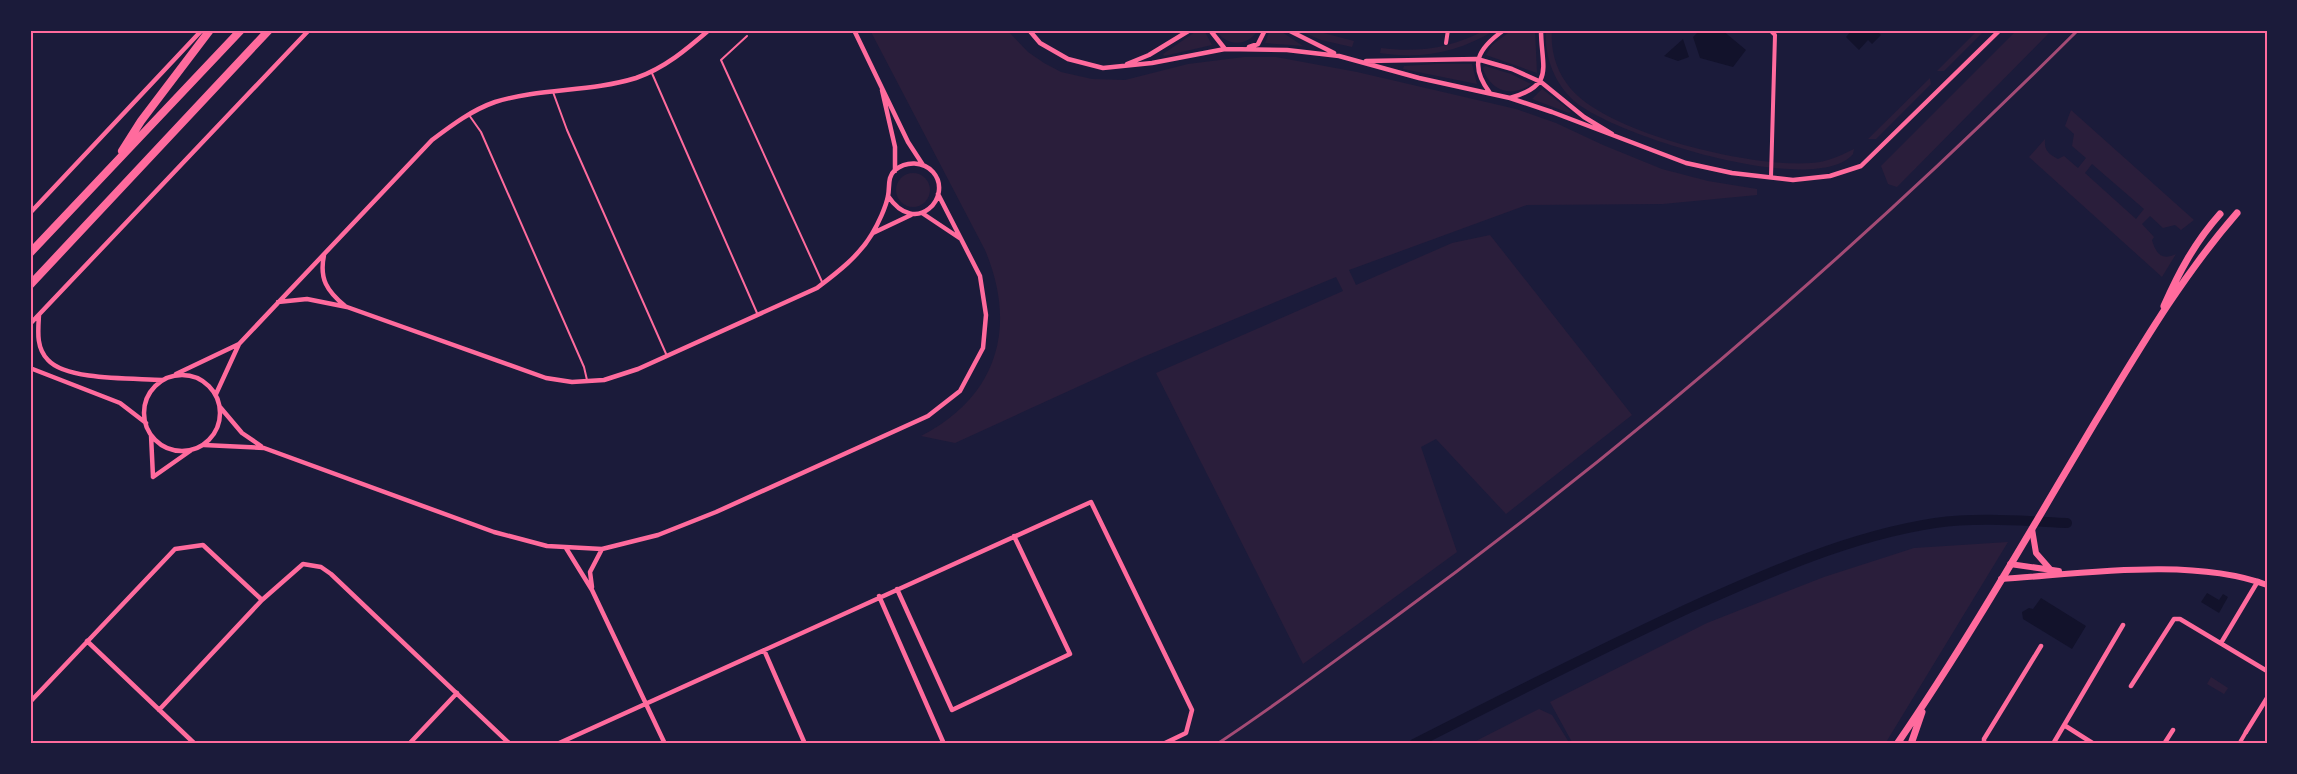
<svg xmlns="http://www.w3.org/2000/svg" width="2297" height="774" font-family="Commissioner,sans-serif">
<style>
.green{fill:#2a1e3b;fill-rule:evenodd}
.water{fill:#12122b}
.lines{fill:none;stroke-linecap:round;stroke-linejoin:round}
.canal{stroke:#12122b;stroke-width:10}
.service{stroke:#ff6b9d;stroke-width:2}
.pedestrian{stroke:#ff6b9d;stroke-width:4}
.minor{stroke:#ff6b9d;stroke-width:4.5}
.tertiary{stroke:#ff6b9d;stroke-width:6}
.secondary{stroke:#ff6b9d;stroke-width:7}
.motorway{stroke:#ff6b9d;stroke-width:8}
.rail{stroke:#a44b75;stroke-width:3}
.neatline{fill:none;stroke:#ff6b9d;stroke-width:2}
</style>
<rect width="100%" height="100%" fill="#1b1b3a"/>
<path class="green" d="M870 30H1007L1028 52 1044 63 1061 72 1092 79 1125 80 1188 64 1244 57H1276L1357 72 1516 109 1556 123 1603 145 1662 169 1708 181 1757 189V195L1663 204 1527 205 1349 270 1356 285 1452 243 1490 235 1632 415 1506 514 1436 439 1421 447 1457 552 1303 664 1156 373 1343 291 1336 277 1143 357 955 443 921 436C997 397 1018 328 985 250Z
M1198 30H1204L1212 45 1164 56 1163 54Z
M1216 30H1258C1248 47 1226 47 1216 30Z
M1270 30H1279L1303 46 1265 43Z
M1298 30H1312L1354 41 1352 47 1321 40Z
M1485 30H1495C1459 52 1422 60 1380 53L1381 48C1418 53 1452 48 1485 30Z
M1512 30H1535L1537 73 1486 55 1492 45Z
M1546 30H1552C1550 51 1557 73 1571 89 1609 134 1753 168 1811 163 1827 162 1840 156 1854 149L1853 154C1816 199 1611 135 1573 100 1554 82 1544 56 1546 30Z
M1978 30H1985L1944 71H1937Z
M2017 30H2052L1897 187 1888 184 1881 166Z
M1436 64H1472L1477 84 1403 69 1404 66Z
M1485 66 1511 74 1531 84C1512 99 1489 90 1483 68Z
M1930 78 1931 84 1876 139H1868Z
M1542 89 1571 111 1569 113 1532 99Z
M2071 110 2194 220 2181 230 2175 225 2163 228 2150 216 2142 224 2154 237 2152 240C2156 254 2162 261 2176 254L2162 277 2029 157 2045 139C2044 150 2048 154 2058 159L2064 156 2078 168 2086 158 2072 146 2074 134 2065 126ZM2092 164 2144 209 2136 219 2085 173Z
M896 190a17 17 0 1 1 34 0a17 17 0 1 1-34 0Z
M2008 542 1885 744H1573L1550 702 1707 623 1824 577 1914 548Z
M2211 677 2228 688 2224 694 2207 684Z
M1539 709 1552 715 1570 744H1470Z"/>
<path class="water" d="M1700 30H1722L1746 50 1733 67 1700 58 1693 37Z
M1852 30H1876L1881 35 1872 44 1868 40 1859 50 1846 37Z
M1683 39 1689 57 1678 61 1664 56Z
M2207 593 2219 600 2223 594 2228 597 2219 613 2201 602Z
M2041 598 2086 626 2072 649 2023 619 2022 612 2029 608 2033 609Z"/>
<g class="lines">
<path class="canal" d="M1414 744C1504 698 1595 652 1687 609 1765 574 1849 536 1935 523 1978 517 2024 521 2067 523"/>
<path class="service" d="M747 36 721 60 823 284
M651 71 757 313
M553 92 567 130 667 356
M469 115 481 132 584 367 587 380"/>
<path class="pedestrian" d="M1770 30 1775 35 1771 177
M1446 43 1448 30
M2239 744 2246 732"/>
<path class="minor" d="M854 30 908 142 923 165
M1029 30 1040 43 1068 59 1103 68 1152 63 1225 49 1287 50 1339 56 1419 78 1510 98 1552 112 1686 163 1732 173 1793 180 1830 176 1861 166 2000 30
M1210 30 1225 49
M1288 30 1334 53
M1249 47 1258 44 1265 30
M1366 61 1477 59 1512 69 1541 82 1584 117 1612 134
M1127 64 1149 55 1190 30
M882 90 895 147V171
M1490 93C1469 65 1477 49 1504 30
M1510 98C1556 85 1541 67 1541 30
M30 213 202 30
M922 213 961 239
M873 233 911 215
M324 255C319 279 327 291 345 306
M278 302 307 299 347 307 546 378 572 382 604 380 638 369 817 288C838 272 859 256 872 234 878 224 886 207 888 196 890 187 887 177 895 170 906 161 923 161 933 172 954 196 916 238 888 196
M39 315C38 331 36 348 48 360 67 381 135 378 162 380
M30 324 309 30
M30 368 120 403 146 423
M176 374 239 344
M144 413a38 38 0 1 1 76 0a38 38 0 1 1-76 0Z
M216 394 239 344 432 140C452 125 472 110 495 102 541 88 590 92 636 78 665 68 687 49 709 30
M220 407 242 433 261 446
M151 435 153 477
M204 445 264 448 494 532 547 546 602 549 658 535 716 512 928 416 960 391 983 348 986 315 980 276 938 194
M153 477 190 451
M566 548 592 590 665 744
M592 587 590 572 602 549
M897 589 952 710 1070 654 1014 536
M879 596 944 744
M87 641 195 744
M2221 643 2258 581
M764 650 805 744
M2131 686 2174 619H2180L2267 671
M30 702 175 549 203 545 262 600
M159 710 262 600 303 564 321 567 331 574 510 744
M2064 725 2094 744
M2246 732 2267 698
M409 744 457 693
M557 744 1091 502 1192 710 1186 733 1163 744
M1984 744V739L2041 646
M2053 744 2123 625
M2164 744 2173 730"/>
<path class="tertiary" d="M2032 529 2036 553 2050 569
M2010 564 2059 571
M2001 579C2080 574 2192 557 2267 585"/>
<path class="secondary" d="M2164 306C2179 272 2195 242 2220 214
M1897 744C1969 639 2032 528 2097 419 2140 348 2182 276 2237 213
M1911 744 1922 712"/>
<path class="motorway" d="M122 151 141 121 210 30
M30 253 241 30
M30 285 269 30"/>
<path class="rail" d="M1217 744C1275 706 1330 664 1387 623 1633 444 1862 245 2078 30"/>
</g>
<rect width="2297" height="774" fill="none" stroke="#1b1b3a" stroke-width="63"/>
<rect x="32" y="32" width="2234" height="710" class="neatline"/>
</svg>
